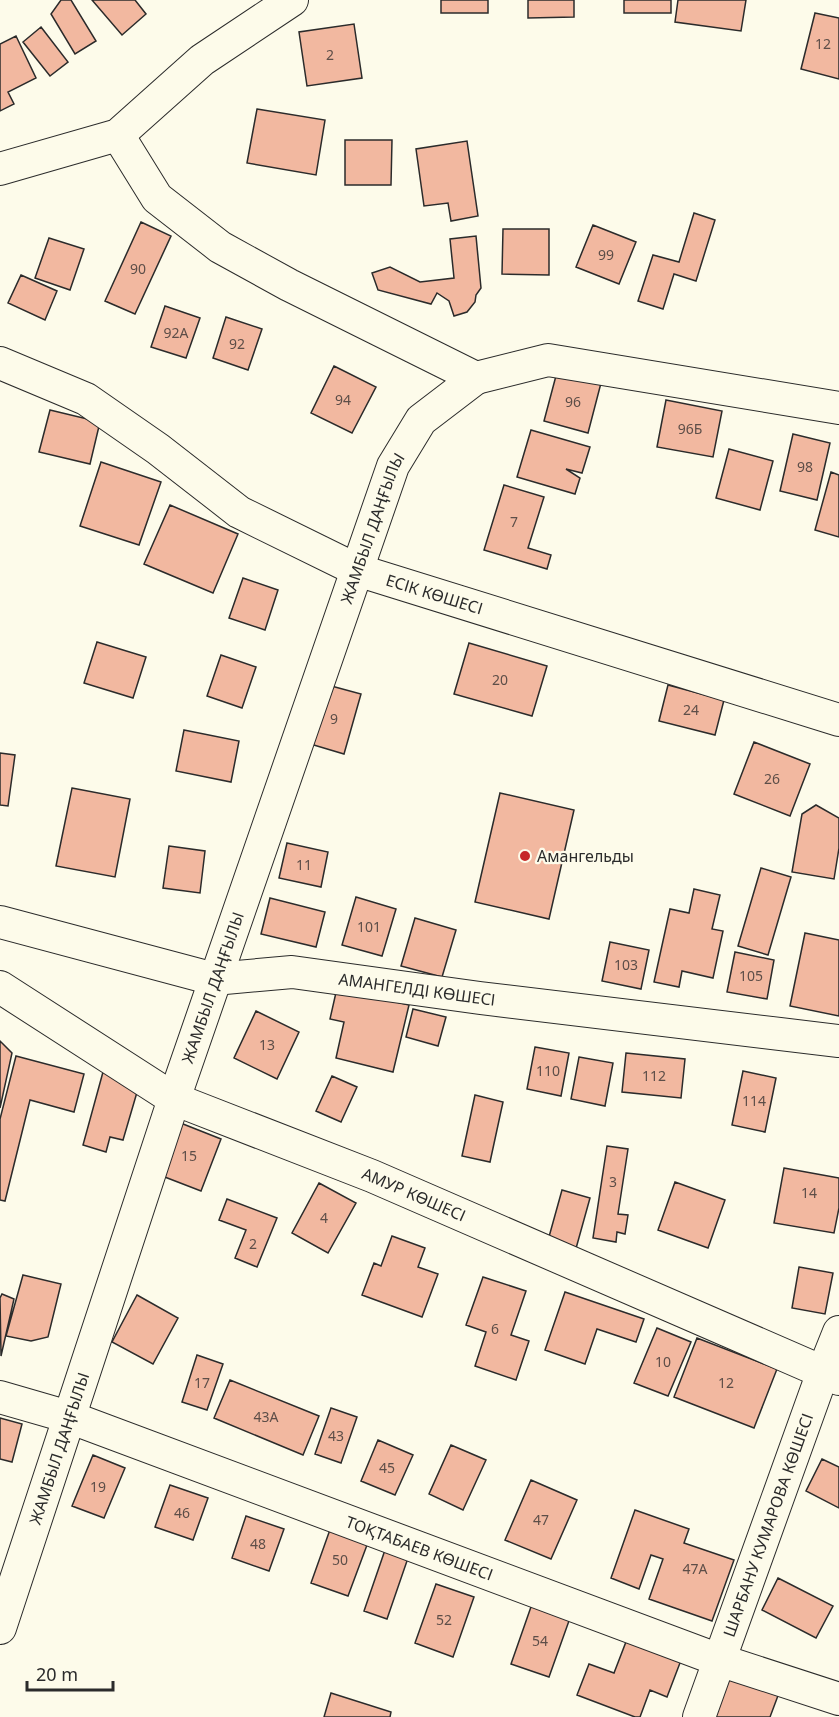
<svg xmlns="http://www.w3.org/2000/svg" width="839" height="1717" font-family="'Noto Sans',sans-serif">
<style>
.building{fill:#f2b8a0;stroke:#2b2b2b;stroke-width:1.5}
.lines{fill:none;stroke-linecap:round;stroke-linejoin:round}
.minor-casing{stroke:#2b2b2b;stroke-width:34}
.minor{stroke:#fdfbea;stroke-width:32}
.poi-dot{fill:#c62828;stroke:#fdfbea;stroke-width:2}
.labels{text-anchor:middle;stroke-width:4.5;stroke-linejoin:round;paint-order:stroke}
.number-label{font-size:14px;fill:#5d4e48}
.street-label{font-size:16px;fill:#2b2b2b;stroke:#fdfbea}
.poi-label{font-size:16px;fill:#2b2b2b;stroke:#fdfbea;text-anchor:start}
</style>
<rect width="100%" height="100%" fill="#fdfbea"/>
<path class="building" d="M61 0H71L96 41 75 54 51 14Z
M92 0H135L146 14 122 35Z
M441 0H488V13H441Z
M528 0H574V17L528 18Z
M624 0H671V13H624Z
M678 0H746L741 31 675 22Z
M815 13 839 18V79L801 69Z
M354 24 362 78 307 86 299 32Z
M41 27 68 62 50 76 23 42Z
M16 36 36 78 8 92 14 104 0 111V44Z
M257 109 325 120 316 175 247 163Z
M345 140H392L391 185H345Z
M467 141 478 216 451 221 448 203 424 206 416 149Z
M694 213 715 220 696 281 674 274 663 309 638 301 653 255 679 262Z
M141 222 171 236 135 314 105 301Z
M593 225 636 242 619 284 576 267Z
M503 229H549V275L502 274Z
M476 236 481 288 476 295 475 302 467 312 454 316 449 301 437 293 431 304 378 290 372 273 390 267 420 282 454 278 450 239Z
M49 238 84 249 70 290 35 278Z
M21 275 57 291 45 320 8 303Z
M165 306 200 318 186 358 151 347Z
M226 317 262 329 248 370 213 358Z
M334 366 376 387 352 433 311 413Z
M557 372 601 383 588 433 544 421Z
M666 400 722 411 713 457 657 447Z
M50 410 100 422 90 464 39 452Z
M531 430 590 447 582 473 566 469 580 478 575 494 517 477Z
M793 434 830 443 817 500 780 491Z
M729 449 773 461 760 510 716 498Z
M101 462 161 482 139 545 80 526Z
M831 472 839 475V537L815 530Z
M504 485 544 497 528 548 551 555 547 569 484 550Z
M170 505 238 534 213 593 144 564Z
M243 578 278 590 265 630 229 618Z
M97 642 146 657 133 698 84 683Z
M469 643 547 666 532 716 454 694Z
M221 655 256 667 242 708 207 696Z
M324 684 361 694 344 754 307 743Z
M668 685 724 700 715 735 659 721Z
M184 730 239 741 231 782 176 771Z
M754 742 810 764 790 816 734 794Z
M0 753 15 755 8 806 0 805Z
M72 788 130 799 115 877 56 866Z
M500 793 574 810 549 919 475 902Z
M816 805 839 818V848L834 879 792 872 802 814Z
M287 843 328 852 321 887 279 878Z
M169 846 205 851 200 893 163 888Z
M761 868 791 877 768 955 738 946Z
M694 889 720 895 712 929 723 931 713 978 682 971 679 987 654 982 670 909 689 913Z
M356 897 396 909 382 956 342 945Z
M270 898 325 912 316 947 261 934Z
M415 918 456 930 442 977 401 966Z
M805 933 839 940V1016L790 1006Z
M610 942 649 950 641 989 602 981Z
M735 952 774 960 767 999 727 992Z
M337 988 409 1005 393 1072 336 1058 344 1022 330 1019Z
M413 1009 446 1017 438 1046 406 1037Z
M256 1011 299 1032 277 1079 234 1058Z
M0 1041 12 1053 0 1108Z
M535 1047 569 1053 561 1096 527 1089Z
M626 1053 685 1059 681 1098 622 1092Z
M16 1056 84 1074 74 1112 30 1100 5 1201 0 1200V1119Z
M579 1057 613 1063 605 1106 571 1099Z
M743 1071 776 1078 765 1132 732 1125Z
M103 1072 140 1082 123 1140 110 1137 106 1152 83 1145Z
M332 1076 357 1087 341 1122 316 1111Z
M475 1095 503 1102 490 1162 462 1156Z
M178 1122 221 1139 201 1191 157 1174Z
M607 1146 628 1149 618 1214 628 1215 625 1234 617 1232 616 1242 593 1238Z
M784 1168 839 1178V1208L834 1233 774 1223Z
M675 1182 725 1200 708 1248 658 1230Z
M319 1183 356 1203 328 1253 292 1233Z
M562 1190 590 1198 575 1252 547 1244Z
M227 1199 277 1218 257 1267 235 1258 246 1230 219 1220Z
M392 1236 425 1248 418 1267 438 1274 422 1317 362 1295 374 1263 381 1266Z
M799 1267 833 1273 825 1314 792 1308Z
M23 1275 61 1284 48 1337 31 1341 6 1336Z
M483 1277 526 1291 511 1335 529 1341 516 1380 475 1366 486 1332 466 1325Z
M565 1292 644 1319 636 1342 597 1329 585 1364 545 1350Z
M2 1294 14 1299 1 1356 0 1298Z
M137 1295 178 1318 153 1364 112 1342Z
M657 1328 691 1342 668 1396 634 1383Z
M697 1338 777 1369 754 1428 674 1397Z
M197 1355 223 1364 207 1410 182 1402Z
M230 1380 319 1416 303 1455 214 1418Z
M331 1408 357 1417 341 1463 315 1454Z
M0 1418 22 1424 12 1462 0 1459Z
M378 1440 413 1455 395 1495 361 1481Z
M451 1445 486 1460 463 1510 429 1494Z
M93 1455 125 1468 104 1518 72 1506Z
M822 1459 839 1467V1508L806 1491Z
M531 1480 577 1500 551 1559 505 1540Z
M170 1485 208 1498 193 1540 155 1527Z
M635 1510 689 1529 684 1543 734 1560 712 1621 649 1599 663 1559 651 1555 639 1589 611 1578Z
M246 1516 284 1529 269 1571 232 1558Z
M332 1524 370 1537 348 1596 311 1583Z
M385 1550 408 1558 387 1619 364 1611Z
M778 1578 833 1606 816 1638 762 1610Z
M436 1584 474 1597 453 1657 415 1643Z
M532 1604 570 1618 549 1677 511 1664Z
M629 1634 683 1655 667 1697 650 1690 640 1717H635L577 1695 589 1664 614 1673Z
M728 1673 779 1693 770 1717H710Z
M331 1693 391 1712 390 1717H324Z"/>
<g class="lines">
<defs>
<g id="minor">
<path d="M118 135 157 198 220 247 289 285 476 378 548 360 839 408"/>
<path d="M0 169 118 135 202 60 292 0"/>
<path id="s1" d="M0 363 86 399 158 449 239 512 357 570 839 720"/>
<path id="s2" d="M0 922 214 979 292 972 480 998 839 1041"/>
<path id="s3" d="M0 987 174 1099 372 1176 839 1379"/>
<path id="s4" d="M0 1397 69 1417 719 1660 839 1699"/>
<path id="s5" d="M0 1628 174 1099 393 466 421 420 476 378"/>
<path id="s6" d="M699 1717 823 1372 839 1332"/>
</g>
</defs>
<use href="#minor" class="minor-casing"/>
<use href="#minor" class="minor"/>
</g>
<circle class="poi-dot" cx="525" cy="856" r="6"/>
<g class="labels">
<g class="number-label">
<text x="823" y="49">12</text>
<text x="330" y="60">2</text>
<text x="606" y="260">99</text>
<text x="138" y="274">90</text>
<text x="176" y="338">92А</text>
<text x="237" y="349">92</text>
<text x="343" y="405">94</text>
<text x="573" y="407">96</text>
<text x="690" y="434">96Б</text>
<text x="805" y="472">98</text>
<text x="514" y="527">7</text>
<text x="500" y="685">20</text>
<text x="691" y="715">24</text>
<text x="334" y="724">9</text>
<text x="772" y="784">26</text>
<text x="304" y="870">11</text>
<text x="369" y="932">101</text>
<text x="626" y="970">103</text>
<text x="751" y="981">105</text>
<text x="267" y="1050">13</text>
<text x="548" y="1076">110</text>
<text x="654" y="1081">112</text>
<text x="754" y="1106">114</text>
<text x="189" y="1161">15</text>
<text x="613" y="1187">3</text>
<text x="809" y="1198">14</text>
<text x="324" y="1223">4</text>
<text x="253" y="1249">2</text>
<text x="495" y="1334">6</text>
<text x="663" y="1367">10</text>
<text x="202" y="1388">17</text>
<text x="726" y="1388">12</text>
<text x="266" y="1422">43А</text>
<text x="336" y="1441">43</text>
<text x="387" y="1473">45</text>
<text x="98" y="1492">19</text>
<text x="182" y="1518">46</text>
<text x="541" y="1525">47</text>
<text x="258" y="1549">48</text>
<text x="340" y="1565">50</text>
<text x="695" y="1574">47А</text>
<text x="444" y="1625">52</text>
<text x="540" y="1646">54</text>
</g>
<g class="street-label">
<text dy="6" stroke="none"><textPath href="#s5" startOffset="1161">ЖАМБЫЛ ДАҢҒЫЛЫ</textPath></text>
<text dy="6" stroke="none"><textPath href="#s1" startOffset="496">ЕСІК КӨШЕСІ</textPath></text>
<text dy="6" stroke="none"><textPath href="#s5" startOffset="675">ЖАМБЫЛ ДАҢҒЫЛЫ</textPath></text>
<text dy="6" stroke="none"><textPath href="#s2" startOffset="426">АМАНГЕЛДІ КӨШЕСІ</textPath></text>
<text dy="6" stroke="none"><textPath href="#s3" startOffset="465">АМУР КӨШЕСІ</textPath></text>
<text dy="6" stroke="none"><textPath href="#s5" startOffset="189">ЖАМБЫЛ ДАҢҒЫЛЫ</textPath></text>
<text dy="6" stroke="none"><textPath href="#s6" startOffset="204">ШАРБАНУ КУМАРОВА КӨШЕСІ</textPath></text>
<text dy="6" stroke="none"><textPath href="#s4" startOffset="446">ТОҚТАБАЕВ КӨШЕСІ</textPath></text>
</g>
<g class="poi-label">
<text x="537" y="862">Амангельды</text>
</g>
</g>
<path d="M27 1681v9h86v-9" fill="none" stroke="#2b2b2b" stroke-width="3"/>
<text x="36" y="1681" font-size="18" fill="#2b2b2b" stroke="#fdfbea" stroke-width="4.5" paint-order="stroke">20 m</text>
</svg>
